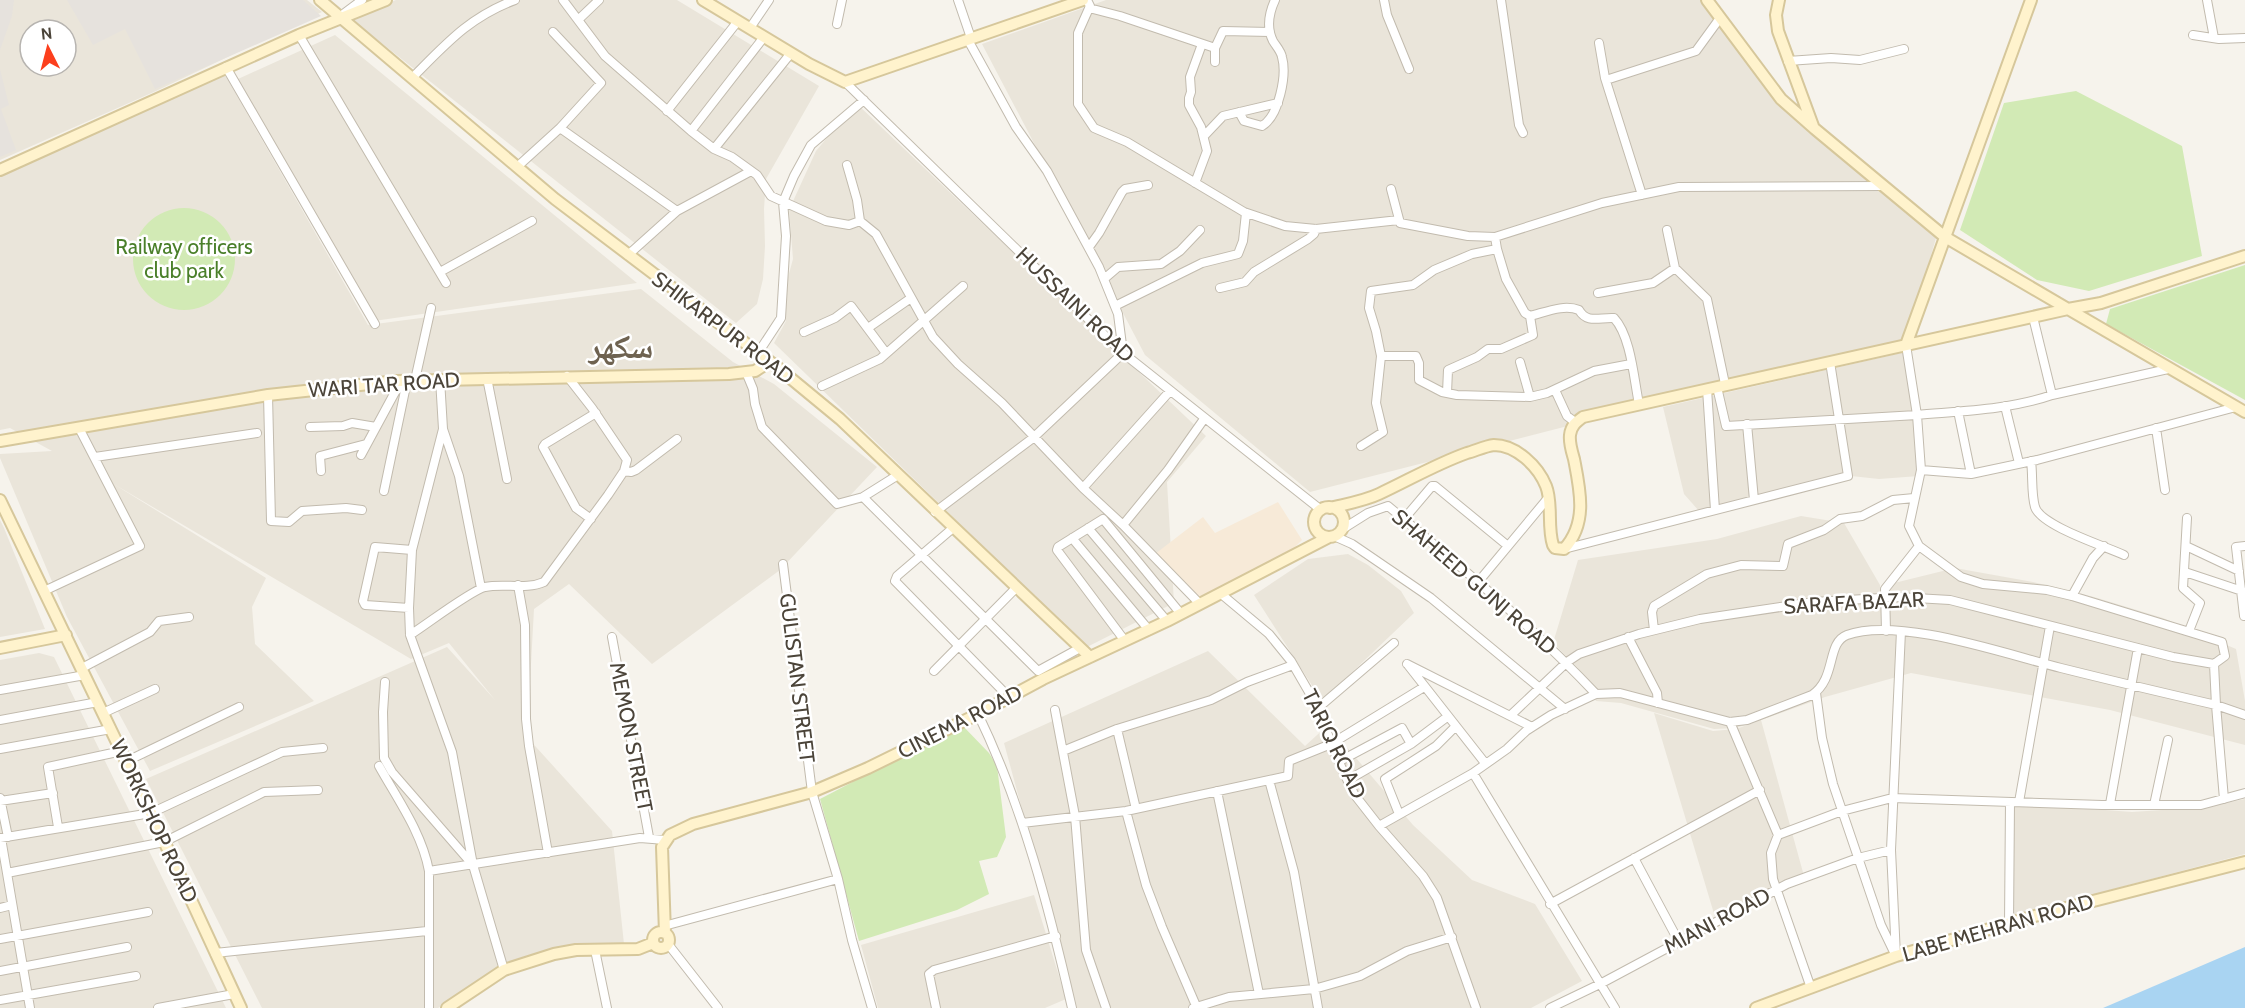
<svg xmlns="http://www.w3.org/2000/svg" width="2245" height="1008" font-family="Cabin,'Noto Naskh Arabic',sans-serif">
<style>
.residential{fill:#eae5da;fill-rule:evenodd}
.commercial{fill:#f7ead8}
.industrial{fill:#e6e2dd}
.green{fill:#d2eab5}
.water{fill:#a9d4f2}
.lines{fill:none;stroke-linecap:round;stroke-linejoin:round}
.street-casing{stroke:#c2bbae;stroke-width:10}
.secondary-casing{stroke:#d6c79b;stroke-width:14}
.street{stroke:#fff;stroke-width:8}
.secondary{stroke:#fff3cd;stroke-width:10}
.labels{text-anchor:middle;stroke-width:5;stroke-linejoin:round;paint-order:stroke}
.park-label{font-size:21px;fill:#4a7f2a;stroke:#fff}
.street-label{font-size:21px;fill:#4b4439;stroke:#fff}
.town-label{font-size:33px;font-weight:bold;fill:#6e6250;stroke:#fff}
</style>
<rect width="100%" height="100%" fill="#f6f3ec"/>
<path class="residential" d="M0 0H307L322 12 156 91 0 160ZM30 30H66V66H30Z
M396 0H677L819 86 766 179 764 209 765 246 763 279 757 304 736 323 351 19Z
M1106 0H1704L1771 88 1869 174 1940 224 1907 339 1310 492 1145 355 982 44Z
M335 35 637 283 374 321 238 79Z
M225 75 368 325 641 289 733 362 774 384 877 467 780 570 652 664 569 584 534 609 527 737 612 831 624 944 551 950 487 976 438 1008H262L146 779 447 647 495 700 449 643 411 659 112 483 266 578 252 607 255 644 314 701 150 771 67 617 0 458V454L52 451 10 428 0 430V172Z
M856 103 1206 436 1167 482 1174 603 1087 647 774 343 786 321 784 292 793 259 789 210 816 151Z
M1910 351 1919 476 1879 479 1851 476 1728 506H1714L1699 511 1684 494 1663 407Z
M1801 516 1844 523 1880 585V610L1882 586 1955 568 2033 582 2094 597 2163 618 2236 649 2245 701V745L2110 710 1911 673 1825 697 1761 720 1804 876 1715 917 1654 713 1713 731 1736 729 1761 720 1736 728 1714 729 1621 703 1596 701 1578 668 1553 643 1578 560 1717 539Z
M0 520 4 528 45 629 0 637Z
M1348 554 1368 565 1401 591 1414 613 1322 701 1254 595 1308 559Z
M1208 651 1305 746 1328 725 1413 825 1472 880 1535 904 1582 981 1531 1008H1076L1004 743Z
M39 653 54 657 226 1008H0V660Z
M2245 799V854L2012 916 2011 803 2132 812 2207 807Z
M1034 895 1066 999 1045 1008H878L861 945Z"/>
<path class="commercial" d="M1278 502 1302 540 1286 556 1196 601 1155 554 1203 517 1215 533Z"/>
<path class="industrial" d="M0 0H14L12 16 0 50Z
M67 0H303L321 16 155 89 125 29 93 45Z
M0 69 9 105 1 109 16 150 0 157Z"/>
<path class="green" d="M2076 91 2182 146 2202 256 2089 291 2037 280 1960 230 2004 103Z
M133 259a51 51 0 1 1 102 0a51 51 0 1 1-102 0Z
M2245 265V400L2106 324 2110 309Z
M962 725 989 753 997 766 1006 837 997 857 979 861 989 894 957 910 859 941 820 799Z"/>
<path class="water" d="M2245 947V1008H2103Z"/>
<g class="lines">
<defs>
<path id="street" d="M563 0 605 56 691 131 714 149 732 157 757 175 771 196 826 221 849 225 860 221
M958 0 971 38
M1087 0 1090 6 1078 33V104L1094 128 1127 142 1244 212 1285 226 1316 229 1399 220
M1384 0 1387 15 1409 69
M1501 0 1519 125 1523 133
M2207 0 2214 38
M1089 8 1120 16 1215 48V62
M342 15 362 0
M578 20 599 0
M837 24 842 0
M750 28 769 0
M553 32 601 83 560 128
M299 35 446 283
M2193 35 2219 39 2245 38
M1599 43 1605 78 1642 195
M1215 48 1223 31 1270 32
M1788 61 1831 58 1860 60 1904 49
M226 67 375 324
M412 78C445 45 469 17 515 0
M1606 80 1696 51 1720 18
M845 82 1123 353 1321 510
M667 111 738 21
M1239 112 1244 121 1262 126C1279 116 1287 75 1282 57 1281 51 1276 46 1273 41 1266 27 1269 13 1275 0
M691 131 764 37
M1204 136 1223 116 1278 103
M714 149 791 53
M847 165 857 200 860 221 876 234 933 337 958 364 1002 403 1083 488 1123 525 1200 604
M517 167 560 128 677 211
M1195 183 1207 151 1201 127 1189 105V98L1191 92 1190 77 1202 44
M1391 189 1400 223 1468 236 1495 237 1602 203 1679 187 1883 186
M1667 230 1675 268 1707 299 1725 384
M1495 237 1497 249 1506 279 1525 313 1530 316
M1089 247 1099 233 1122 192 1125 189 1148 185
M628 255 677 211 751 171
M440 272 532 221
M1104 279 1118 267 1161 264 1180 251 1200 230
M1220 288 1245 282 1254 272 1308 239 1314 234 1316 229
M1598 293 1653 283 1675 268
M1115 306 1202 263 1238 254 1243 241 1246 213
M2033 317 2052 395
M868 328 911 298
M804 332 835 318 851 306 886 353
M758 353 781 318 786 236 783 202 794 176 811 145 864 100
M1381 356H1416L1419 363V380L1442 392 1457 395 1530 397 1547 393 1594 371 1631 364
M1520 362 1530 397
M2168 369 2052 395C2009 410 1962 411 1917 415L1921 470 1971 474 2037 460 2236 407
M746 372 753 389 755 404 762 427 837 504 863 497 898 475
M487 378 507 479
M440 379 443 429 459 476 481 588
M415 380 431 308
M822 386 880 359 963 286
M1717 387 1726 426 1917 415 1906 345
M1707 389 1715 510
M1555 390 1567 416 1575 422
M1447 393 1448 370 1477 357 1488 349H1501L1533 335 1530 316C1546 312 1564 304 1579 310 1587 324 1600 317 1614 318 1631 336 1634 380 1639 404
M268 395 271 521 289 522 302 511 346 508 362 510
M2005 406 2019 463
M1958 411 1971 474
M1747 424 1754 500
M310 427 343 426 352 423 376 427
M2156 428 2165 490
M443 429 412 550 409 608 410 635 452 752 473 865 504 970
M1361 446 1383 432 1376 403 1381 356 1376 331 1369 308 1371 291 1413 285 1434 270 1472 254 1497 249
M361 455 401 381
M95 457 257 433
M2031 461C2033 475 2031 493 2035 507 2041 526 2105 546 2124 555
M1921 470 1909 526 1919 546 1961 577 1983 584 2047 590 2072 596 2222 642 2225 656 2214 664
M321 471 320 456 366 444
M624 471 631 472 636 470 677 439
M1083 488 1170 391
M384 491 407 381
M863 497 1038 671 1080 648
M935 512 1033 438 1123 353 1118 314 1099 267 1047 171 1016 127 968 40
M2187 518 2183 588 2200 603 2189 631
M591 519 576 508 543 447 545 444 596 413
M1404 519 1432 486H1435L1508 546
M1123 525 1168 470 1204 419
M953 528 897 576 895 581 1002 690
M1088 528 1167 621
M1341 530 1368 513 1388 506C1460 566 1532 626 1596 694
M1334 536 1352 544 1431 598 1565 709
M1072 538 1149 630
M2186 546 2239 571
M1564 549 1848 476 1830 362
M783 564 812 792 838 879 852 940 872 1008
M2185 572 2245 592
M1479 581 1548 498
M518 585 525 625 526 719 529 746 548 853
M44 591 140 546 79 428
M1220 593 1269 634 1291 661 1317 706 1336 756 1354 794 1379 826 1423 876 1437 898 1476 1008
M2072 596 2093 558 2104 546
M409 608 365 605 363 601 375 547 412 550
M2244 616 2236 547 2245 546
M1654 630 1652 612 1654 606 1707 574 1741 565 1783 566 1788 544 1824 530 1840 519 1862 516 1893 500 1914 498
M1886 631 1885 589 1919 546
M410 635C426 625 470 591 485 587 504 583 526 590 544 582L608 495 624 471 627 460 592 408 567 376
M612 637 649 837
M1628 637 1657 693 1658 703
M1125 641 1057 550 1058 547 1103 519 1181 614
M1407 664 1532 727
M1408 665 1485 763
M82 668 150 632 159 621 189 617
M934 671 1016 588
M385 682 383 712 384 758 392 772 472 864
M0 690 85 675
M1816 693 1822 738 1833 784 1881 925 1894 952
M1318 708 1394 643
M1055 710 1075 816 1086 950 1106 1008
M103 713 155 689
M978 714C1023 807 1049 908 1072 1008
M1511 715 1567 662 1579 654 1639 634 1700 619 1814 602 1898 597 1950 600 2173 657 2214 664
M0 720 98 702
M1730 722 1778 835 1771 853 1773 879 1811 988
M1117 729 1136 809
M0 749 111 729
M1063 751 1117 729 1211 700 1247 682 1293 665
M127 761 239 707
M1340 761 1402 728 1411 744
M379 766C398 800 422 833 429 871V1008
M1473 773 1615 1008
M1269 780 1294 872 1318 1008
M1348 780 1411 744 1447 717
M1217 791 1259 994
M0 798 8 837
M2224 799 2216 705 2245 715
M0 801 53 793
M2019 802 2050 626
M2110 804 2138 648
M2154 805 2168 740
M1126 811 1146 885 1162 927 1197 1008
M1399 814 1385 779 1436 746 1455 727
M1022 823 1126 811 1288 776 1289 761 1331 744 1424 687
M1379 826 1473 773 1507 749 1526 731 1551 715 1596 694 1620 693 1730 722 1747 720 1812 695C1837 678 1826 643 1847 635 1898 616 2008 655 2061 668 2113 681 2164 693 2216 705L2214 664
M58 827 48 767 122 751
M1778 835 1842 811 1892 798 2102 805H2201L2245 793
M0 838 151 813 282 752 323 748
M1 838 30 1008
M1634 858 1679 942
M429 871 640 838 665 840
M7 873 164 842 264 792 318 790
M1550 904 1760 790
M0 908 12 905
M2009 924 2010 802
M664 926 838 879
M0 939 148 912
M668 944 718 1008
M595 950 607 1008
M215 953 427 931
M1896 956 1891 850 1901 631
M0 971 127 947
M0 1000 136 976
M158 1008 234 994
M936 1008 929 974 934 970 1056 936
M1193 1008 1229 997 1314 989 1360 976 1407 951 1452 937
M1550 1008 1600 984 1787 884 1858 858 1891 850"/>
<path id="secondary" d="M320 0 555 199 777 367 840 419 1090 657
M703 0 809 64 845 82 1083 0
M1707 0 1781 99 1815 129 1945 237 2068 309 2101 303 2245 256
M1779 0 1776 15 1778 31 1813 126
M0 170 299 35 386 0
M1906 345 2031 0
M0 441 268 395 397 381 729 374 755 371 769 362
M0 500 151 813 241 1008
M1314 522a15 15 0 1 1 30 0a15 15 0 1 1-30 0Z
M1330 508C1346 504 1364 501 1379 494 1409 480 1436 464 1467 453 1475 451 1485 446 1494 445 1516 445 1538 466 1546 486 1553 503 1547 527 1553 545L1555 548 1564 549C1588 523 1580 490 1574 459 1572 452 1569 443 1570 435 1571 426 1576 422 1583 417L2068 309 2245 412
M0 648 66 635
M653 940a8 8 0 1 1 16 0a8 8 0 1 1-16 0Z
M665 933 662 847 670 835 693 824 812 792 868 768 978 714 1043 679 1167 621 1329 537
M447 1008 504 970 554 954 576 950 638 949 653 943
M1756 1008 1896 956 2031 917 2245 862"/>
</defs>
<use href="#street" class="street-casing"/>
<use href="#secondary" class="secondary-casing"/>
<use href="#street" class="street"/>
<use href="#secondary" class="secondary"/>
</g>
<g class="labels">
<g class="park-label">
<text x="184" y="254">Railway officers<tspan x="184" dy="24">club park</tspan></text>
</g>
<g class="street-label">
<text transform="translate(1075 305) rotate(44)" y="7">HUSSAINI ROAD</text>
<text transform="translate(723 328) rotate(37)" y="7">SHIKARPUR ROAD</text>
<text transform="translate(384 385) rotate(-4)" y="7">WARI TAR ROAD</text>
<text transform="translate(1474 582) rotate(41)" y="7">SHAHEED GUNJ ROAD</text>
<text transform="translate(1854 603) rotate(-3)" y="7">SARAFA BAZAR</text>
<text transform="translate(797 678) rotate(83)" y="7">GULISTAN STREET</text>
<text transform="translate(960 722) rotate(-27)" y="7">CINEMA ROAD</text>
<text transform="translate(631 737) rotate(79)" y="7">MEMON STREET</text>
<text transform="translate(1334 744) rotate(64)" y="7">TARIQ ROAD</text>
<text transform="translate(154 821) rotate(65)" y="7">WORKSHOP ROAD</text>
<text transform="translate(1717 921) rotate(-28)" y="7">MIANI ROAD</text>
<text transform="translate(1998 928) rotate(-16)" y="7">LABE MEHRAN ROAD</text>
</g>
<g class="town-label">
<text x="621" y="358">سکھر</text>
</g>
</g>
<g transform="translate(48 48) rotate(354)"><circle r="28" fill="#ffffff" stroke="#b7b4b0" stroke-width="1.5"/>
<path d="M0-4.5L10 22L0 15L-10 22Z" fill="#fc3f1d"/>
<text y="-9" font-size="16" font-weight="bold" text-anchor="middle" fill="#4b4439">N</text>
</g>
</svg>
